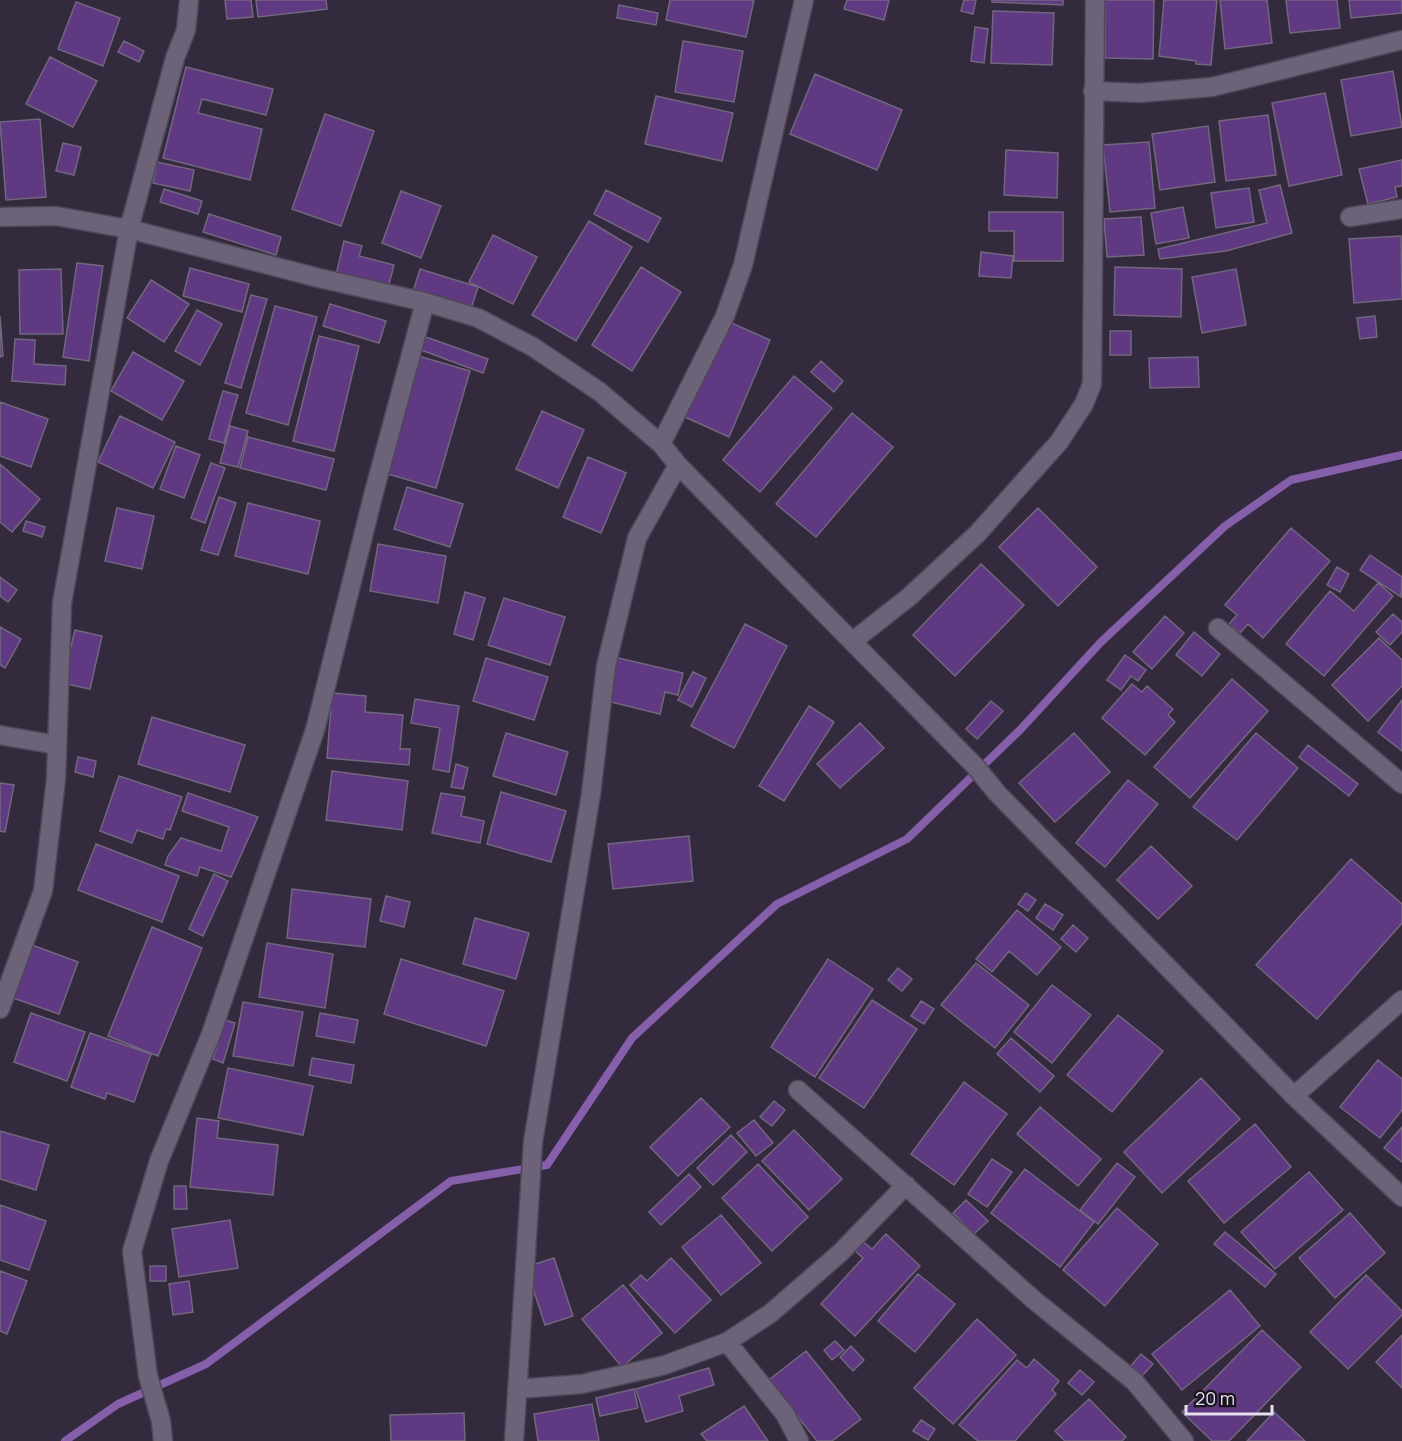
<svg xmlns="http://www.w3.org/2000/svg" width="1402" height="1441" font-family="Manrope,sans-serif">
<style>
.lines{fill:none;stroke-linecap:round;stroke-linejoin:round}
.stream{stroke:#855faa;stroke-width:8}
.building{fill:#5f3981;stroke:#72677e;stroke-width:1.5}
.minor-casing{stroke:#4f4758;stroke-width:21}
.minor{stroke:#6d6379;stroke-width:18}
</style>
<rect width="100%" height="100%" fill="#332a3e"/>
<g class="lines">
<path class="stream" d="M65 1441 118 1404 206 1364 451 1181 547 1165 632 1038 777 904 907 839 1020 730 1101 642 1225 526 1291 480 1402 455"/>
</g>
<path class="building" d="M225 0H251L253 17 227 19Z
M256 0H326L327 9 258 17Z
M670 0H754L746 37 666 20Z
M847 0H889L884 20 844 9Z
M964 0H976L973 14 961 11Z
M992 0H1063V5L992 2Z
M1105 0H1154L1153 59 1105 58Z
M1164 0H1217L1211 65 1196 64V61L1159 56Z
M1220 0H1267L1272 43 1225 49Z
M1286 0H1337L1340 28 1290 33Z
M1349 0H1402V13L1351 18Z
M76 2 120 18 103 66 58 49Z
M619 5 658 13 656 25 617 18Z
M993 11 1054 13 1052 65 991 63Z
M975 27 988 29 984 63 971 61Z
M124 41 144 51 139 62 118 52Z
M683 41 743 51 734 102 675 92Z
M50 57 97 81 73 127 26 104Z
M186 67 273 89 266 115 202 99 198 113 262 129 250 180 163 158Z
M1393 71 1402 127 1351 136 1341 80Z
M815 74 902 110 877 170 790 134Z
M1325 93 1342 175 1289 186 1272 103Z
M656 96 733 113 722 161 645 144Z
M325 114 374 131 341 226 292 209Z
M1268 115 1276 175 1226 181 1219 121Z
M40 119 46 197 6 200 0 122Z
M1208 126 1215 182 1160 190 1152 134Z
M1149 142 1155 208 1110 212 1103 145Z
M63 143 81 147 74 175 56 171Z
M1006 150 1058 153 1057 198 1004 195Z
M1402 160V186L1395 187 1397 197 1368 204 1359 169Z
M157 162 194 170 190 191 153 183Z
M1280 185 1292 233 1226 251 1160 259 1158 249 1267 223 1259 190Z
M1249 188 1254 222 1216 228 1211 193Z
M164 189 202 201 198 214 160 202Z
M606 190 661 218 648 242 594 214Z
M401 191 441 206 421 258 382 243Z
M1183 207 1189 238 1156 244 1151 213Z
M989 212H1063V261H1014V231H989Z
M209 214 281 237 276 255 203 232Z
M1141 217 1144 255 1107 257 1104 219Z
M589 221 632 247 576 341 532 315Z
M493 235 537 257 513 304 469 282Z
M1401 236 1402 299 1354 303 1349 239Z
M344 241 362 246 359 256 394 265 388 288 336 275Z
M981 252 1013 256 1011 278 979 276Z
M77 263 103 266 89 361 63 357Z
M641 267 681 292 632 371 592 345Z
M1115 267 1182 269 1181 317 1114 315Z
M190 268 249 284 242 312 183 296Z
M61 269 63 334H20L19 270Z
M420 269 478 287 471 309 413 292Z
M1236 269 1246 325 1202 333 1192 277Z
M151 280 189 304 164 342 127 318Z
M251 295 267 299 241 388 225 383Z
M330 304 386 321 379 343 323 326Z
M275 306 317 317 288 425 246 413Z
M197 310 222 324 200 365 175 351Z
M0 316 3 356 0 357Z
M1375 316 1377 337 1360 339 1357 318Z
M727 321 770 340 729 437 685 417Z
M1110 331H1131V355H1110Z
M319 336 359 346 334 451 293 441Z
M426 337 488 359 483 373 421 350Z
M15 339 35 340 34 364 66 366 65 385 12 381Z
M133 352 184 381 162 420 111 391Z
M415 355 470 371 436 488 381 472Z
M1198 357 1199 387 1150 388 1149 358Z
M821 361 843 381 834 392 811 372Z
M794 376 832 408 760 492 723 460Z
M223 391 238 395 224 443 209 439Z
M0 402 48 419 31 467 0 456Z
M542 411 584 430 558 488 516 469Z
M852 413 893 447 816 537 776 504Z
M120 416 175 442 153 488 98 462Z
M230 426 248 431 238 467 220 463Z
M248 437 334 459 326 490 240 468Z
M176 446 200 455 184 498 160 489Z
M588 457 626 473 601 533 563 517Z
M211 463 225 468 205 523 191 518Z
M0 464 40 499 12 532 0 522Z
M407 487 463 504 450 547 394 529Z
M219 497 236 503 218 555 201 550Z
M248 503 320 521 308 574 235 556Z
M117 508 154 516 142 569 105 561Z
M1038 508 1097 567 1058 606 999 547Z
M26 521 45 527 42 537 23 531Z
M1291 528 1330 561 1263 638 1248 624 1240 633 1229 624 1237 615 1225 605Z
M378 544 446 556 438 603 370 591Z
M1370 555 1402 577 1401 597 1360 570Z
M981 564 1024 605 955 676 913 635Z
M1337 567 1349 574 1340 592 1327 585Z
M0 577 17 590 8 602 0 596Z
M1378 583 1393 596 1324 676 1286 644 1330 591 1354 611Z
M465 592 485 598 473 640 454 634Z
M504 598 565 617 550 665 488 645Z
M1393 614 1402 622V632L1390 645 1376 632Z
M1165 616 1184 633 1152 669 1133 652Z
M745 624 787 646 734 748 691 726Z
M0 627 21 639 5 668 0 665Z
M75 630 102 636 90 689 62 683Z
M1194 632 1220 654 1202 676 1176 655Z
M1379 638 1402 660V686L1368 721 1332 685Z
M1125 655 1146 670 1138 681 1131 676 1121 690 1107 680Z
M614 657 683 673 678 695 665 692 660 714 603 700Z
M486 658 548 677 534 720 473 701Z
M693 672 706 678 692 707 678 700Z
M1232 679 1268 711 1190 798 1154 767Z
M1132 684 1142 692 1147 686 1173 709 1168 715 1175 722 1145 755 1102 718Z
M332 693 366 696 365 712 403 715 400 749H410L409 765 327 758Z
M415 699 459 706 449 772 433 769 440 728 411 723Z
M1402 700V751L1378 732Z
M991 701 1003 711 977 739 966 729Z
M809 706 834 722 784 801 759 786Z
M152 717 245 745 230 792 138 764Z
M860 723 884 748 840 788 817 764Z
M506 733 568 752 556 795 493 776Z
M1074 733 1110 772 1055 822 1019 783Z
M1256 733 1298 768 1237 840 1193 807Z
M1308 745 1358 784 1349 796 1299 757Z
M78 757 96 761 93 777 75 772Z
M456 764 468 768 463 789 451 787Z
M332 771 408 781 402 830 326 820Z
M119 776 182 797 170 830 166 829 163 839 137 830 132 843 100 831Z
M1128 780 1158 804 1105 867 1076 843Z
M0 783 14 785 5 832 0 831Z
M501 792 566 811 551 862 487 844Z
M188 793 258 817 231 877 200 867 197 876 165 865 168 856 181 838 221 851 229 827 182 811Z
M441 793 465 797 461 816 484 821 480 843 432 833Z
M689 836 693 881 613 889 608 844Z
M96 844 179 876 162 922 78 890Z
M1151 846 1192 886 1158 919 1117 880Z
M1351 859 1402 904V923L1317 1019 1256 965Z
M214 874 228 881 203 936 189 929Z
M292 889 371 899 365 947 287 938Z
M1026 893 1036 900 1028 911 1018 904Z
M386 896 410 902 404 927 380 921Z
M1045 904 1063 915 1053 930 1036 918Z
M1017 910 1061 947 1037 975 1009 951 992 972 976 959Z
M475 918 529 933 516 979 463 964Z
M1073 925 1088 938 1076 952 1061 939Z
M152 927 202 948 158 1056 108 1036Z
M267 943 333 954 325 1008 259 997Z
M32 945 78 962 59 1014 13 998Z
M401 959 504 991 486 1046 384 1014Z
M828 959 873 989 815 1077 771 1047Z
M976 963 1029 1005 995 1048 941 1005Z
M898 968 912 979 902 991 888 980Z
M1052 985 1091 1015 1052 1063 1014 1032Z
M872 1000 917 1029 864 1108 819 1078Z
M921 1001 934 1009 924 1024 911 1016Z
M243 1002 303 1012 293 1066 233 1056Z
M31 1013 85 1032 67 1081 14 1062Z
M320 1013 358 1020 354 1043 316 1036Z
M1118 1015 1163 1051 1112 1112 1067 1075Z
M225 1020 235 1023 223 1063 213 1059Z
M90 1033 151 1054 134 1102 107 1093 105 1099 71 1087Z
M1011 1038 1054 1076 1040 1092 997 1054Z
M312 1058 354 1065 351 1083 309 1075Z
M1378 1060 1402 1079V1110L1380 1138 1340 1107Z
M228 1068 313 1086 303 1135 218 1118Z
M1201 1078 1240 1119 1162 1193 1124 1152Z
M964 1082 1007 1114 954 1185 911 1154Z
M701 1098 730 1127 678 1176 650 1147Z
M774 1101 785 1110 772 1126 760 1117Z
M1040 1107 1101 1159 1078 1186 1017 1134Z
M197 1118 219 1121 217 1138 278 1145 273 1195 190 1187Z
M754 1120 773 1143 756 1156 737 1133Z
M1255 1124 1291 1167 1224 1223 1188 1181Z
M1402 1127V1162L1384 1148Z
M794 1130 842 1179 809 1210 762 1161Z
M0 1131 49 1145 36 1190 0 1179Z
M731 1135 747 1152 713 1185 697 1168Z
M992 1159 1012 1172 987 1207 968 1194Z
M1117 1163 1135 1177 1098 1224 1080 1210Z
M758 1164 808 1217 772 1251 722 1198Z
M1025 1169 1094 1222 1060 1267 991 1213Z
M1309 1172 1343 1210 1275 1269 1241 1232Z
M689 1174 701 1187 661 1225 649 1212Z
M174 1186H186L187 1209H174Z
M966 1200 988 1221 974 1234 953 1213Z
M0 1205 46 1221 29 1270 0 1260Z
M1117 1208 1158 1244 1105 1306 1063 1270Z
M1350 1213 1385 1253 1335 1298 1299 1258Z
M721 1215 761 1263 721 1295 682 1247Z
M230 1220 238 1268 179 1277 172 1229Z
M1225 1232 1276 1274 1265 1287 1214 1244Z
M886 1234 920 1266 855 1336 821 1304 863 1258 852 1248 860 1239 872 1249Z
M554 1258 573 1316 545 1325 526 1267Z
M671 1258 711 1300 675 1333 630 1285 641 1275 647 1281Z
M150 1266H166V1281H150Z
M0 1271 27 1281 7 1334 0 1331Z
M918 1274 955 1304 915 1352 878 1321Z
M1366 1275 1402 1311V1315L1348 1369 1310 1332Z
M189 1281 193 1312 173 1315 169 1284Z
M623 1285 662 1333 622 1367 582 1319Z
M1230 1290 1260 1326 1182 1390 1152 1354Z
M977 1319 1016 1355 953 1424 914 1388Z
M1262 1330 1301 1367 1229 1441H1212L1182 1412Z
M1402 1335V1388L1376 1362Z
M835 1341 844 1350 832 1360 824 1350Z
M851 1346 864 1360 853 1371 840 1357Z
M806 1351 861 1419 832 1441H817L769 1380Z
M1141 1354 1153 1364 1141 1377 1130 1367Z
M1034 1359 1059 1381 1052 1390 1056 1394 1015 1441H978L959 1425 1017 1360 1027 1368Z
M709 1368 714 1385 679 1396 683 1411 646 1422 636 1389Z
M1080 1370 1094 1382 1082 1395 1068 1383Z
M634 1389 638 1408 600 1416 596 1398Z
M1089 1399 1126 1437 1122 1441H1065L1055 1431Z
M592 1404 599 1441H538L534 1414Z
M744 1406 768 1441H707L701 1434Z
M1274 1412 1305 1441H1247Z
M464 1413 465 1441H391L390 1415Z
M921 1420 935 1429 928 1440 913 1431Z"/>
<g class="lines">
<defs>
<path id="minor" d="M1093 91 1139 93 1212 87 1402 40
M0 217 56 216 129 229 319 278 425 302 478 318 533 347 600 392 661 444 678 465 975 766 997 793 1294 1096 1402 1197
M1350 217 1402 209
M661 444 725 316 743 265 804 0
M1218 628 1402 784
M853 641 909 597 978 533 1059 442 1084 404 1092 384 1095 0
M0 735 57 745
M0 1009 43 891 56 779 62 603 129 229 175 58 186 30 189 0
M798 1090 1034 1300 1134 1381 1184 1441
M1294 1096 1402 1000
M727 1342 785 1414 799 1441
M517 1389 582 1384 665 1365 727 1342 771 1313 840 1253 906 1185
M163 1441 161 1421 148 1376 132 1251 159 1161 211 1034 315 730 373 496 425 302
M514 1441 533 1142 591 794 606 666 637 538 678 465"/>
</defs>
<use href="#minor" class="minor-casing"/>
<use href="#minor" class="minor"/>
</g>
<path d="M1186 1405v9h86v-9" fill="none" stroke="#e4dfec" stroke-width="3"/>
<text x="1195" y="1405" font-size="18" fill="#e4dfec" stroke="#19151e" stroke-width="4.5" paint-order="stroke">20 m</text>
</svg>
